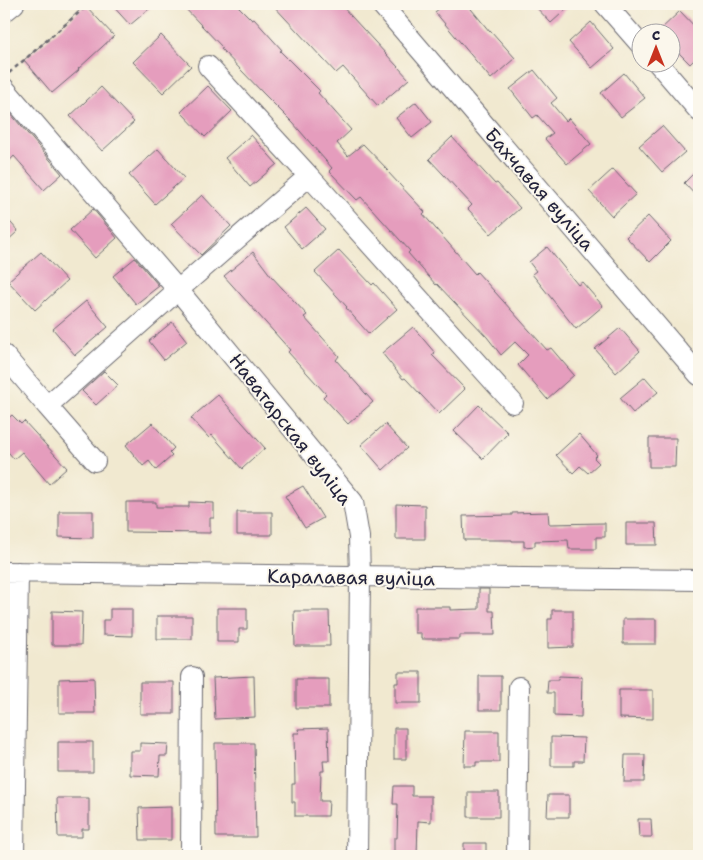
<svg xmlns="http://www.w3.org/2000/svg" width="703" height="860" font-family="'Shantell Sans',sans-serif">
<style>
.building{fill:#e59dbd}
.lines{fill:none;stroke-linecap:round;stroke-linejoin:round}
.minor-casing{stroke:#6a686f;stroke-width:22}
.path{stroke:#6a686f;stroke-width:2.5;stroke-dasharray:4 4;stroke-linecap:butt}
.minor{stroke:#fff;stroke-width:20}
.labels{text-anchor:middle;stroke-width:4;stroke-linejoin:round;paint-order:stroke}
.street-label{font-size:19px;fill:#22223b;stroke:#fbf7ec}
</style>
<rect width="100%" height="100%" fill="#fbf7ec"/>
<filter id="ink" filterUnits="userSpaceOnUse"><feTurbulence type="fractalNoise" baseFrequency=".02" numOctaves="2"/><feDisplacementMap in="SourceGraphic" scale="10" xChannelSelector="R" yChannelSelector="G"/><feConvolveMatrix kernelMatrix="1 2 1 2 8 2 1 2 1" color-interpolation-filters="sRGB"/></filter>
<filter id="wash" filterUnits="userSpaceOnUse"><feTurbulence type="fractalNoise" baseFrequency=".0096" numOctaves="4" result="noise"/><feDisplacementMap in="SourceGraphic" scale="20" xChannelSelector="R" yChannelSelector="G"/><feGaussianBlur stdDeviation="1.12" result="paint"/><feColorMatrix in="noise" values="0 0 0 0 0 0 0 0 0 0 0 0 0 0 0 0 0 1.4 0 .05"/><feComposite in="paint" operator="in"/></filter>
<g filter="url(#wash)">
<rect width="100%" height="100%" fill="#f1e9d0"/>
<g id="blocks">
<path class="building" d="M111 4H155L130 25Z
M181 4H236L252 20 254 19 282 50 280 51 320 91 318 93 351 130 337 143 348 156 363 144 388 170 387 171 425 212 423 214 475 274 477 272 547 350 551 348 574 375 547 399 518 365 528 355 515 342 501 355 487 337 437 284 436 285 408 253 410 251 361 197 357 200 329 171 332 168 293 123 263 93 221 49 223 48Z
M272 4H340L409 79 378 106 343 67 336 73Z
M445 4H467L490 32 491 31 515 58 491 79 435 12Z
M533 4H572L551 23Z
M85 5 114 36 78 69 79 70 52 93 24 60 62 27Z
M680 11 699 31V55L690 64 670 44V32H658Z
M591 22 614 49 592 68 569 42Z
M161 35 191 66 163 93 133 62Z
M534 70 557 98 551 103 566 121 569 118 591 144 567 164 545 139 553 133 537 115 533 118 510 89Z
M624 73 645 98 621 117 601 93Z
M208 86 232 111 205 137 181 112Z
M101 87 134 122 102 151 70 116Z
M416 102 432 122 412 138 396 118Z
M4 106 62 174 44 190 14 156 4 167Z
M662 126 685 152 662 172 639 146Z
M251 135 277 164 250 187 225 158Z
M452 137 495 184 497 183 520 208 491 234 468 209 472 205 429 159Z
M158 149 184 178 155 204 129 175Z
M699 168V199L684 183Z
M613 169 636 194 612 216 589 191Z
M202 195 231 226 201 255 171 224Z
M306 208 325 229 302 249 284 227Z
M93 209 117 238 95 258 70 230Z
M4 215 18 231 4 244Z
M648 216 671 241 650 262 626 237Z
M547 247 578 285 582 282 603 306 576 329 532 274 536 271 529 262Z
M339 250 372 285 374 283 397 309 369 334 346 308 347 307 315 272Z
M41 252 67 281 35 310 8 281Z
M253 252 271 276 307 315 304 317 339 356 336 360 373 402 348 424 323 397 326 394 288 352 290 350 224 276Z
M135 258 159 286 136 304 113 276Z
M86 301 108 327 75 355 53 329Z
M172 322 187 341 164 360 149 341Z
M413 327 435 353 432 355 465 389 439 414 405 378 403 379 382 353Z
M620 328 640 351 616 373 595 349Z
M104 371 118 385 96 405 82 391Z
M645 377 658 392 633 413 620 398Z
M218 395 265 448 242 469 212 435 209 438 191 418Z
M479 405 508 433 483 459 454 431Z
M12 415 21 424 24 421 67 468 49 484 22 452 14 459 4 447V422Z
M152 423 174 448 169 453 172 456 156 470 149 461 143 466 126 445Z
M385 424 407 448 383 470 361 445Z
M579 434 597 455 594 458 599 463 588 473 580 466 573 473 556 455Z
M649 438H676L675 467H649Z
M303 486 323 518 305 528 285 496Z
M126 502H156V507H189V502L214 503V518H210V533L126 532Z
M396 504 425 505V539H396Z
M59 511H93V538L59 537Z
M237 512H272V535H237Z
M548 512 549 524 605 523V537H596V549H569L568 540 535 541V546L524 547V541H512V540H464L463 516 512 515V513Z
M626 523H656L657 545H626Z
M479 589H489V611H494L495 635H460V639H421V633H415V607H450V610L479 609Z
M217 608H247V629H239V642H217Z
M110 609H132V636L103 635V620H110Z
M552 610H573V647L548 648V619H552Z
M52 611 82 612 81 645H52Z
M294 611H329L330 646H295Z
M157 616H192V639H157Z
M623 619H656V644H623Z
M398 672H421V703H395V683H398Z
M254 676 255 717 215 719 213 678Z
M479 676H501V710H479Z
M559 676 582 677 581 717 554 716V693H547L548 680H558Z
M94 678 95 713H59V679Z
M296 679H329V708H296Z
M140 682H174V714H140Z
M619 690H653V719L619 718Z
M328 728 329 761H323L324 771H321L320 801H329L328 816H295V802H292V784H295L294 733H299L298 729Z
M394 728H406V759H394Z
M465 731H499V762H476V766H464Z
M551 737 584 738 583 761H574V766H551Z
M58 742H93V772H58Z
M140 743 168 744 167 756H160L159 776 130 775V751H140Z
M215 743H254L256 837H216Z
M625 755H645L644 782H624Z
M394 786H412V796H431V822L418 821 417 856H394V838H397L398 804H393Z
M468 792H499V817H468Z
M548 795H569V817H547Z
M57 798H89V829H82V837H58Z
M171 807V840H140L139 808Z
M638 819H651L652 837H639Z
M464 843H486V856H464Z"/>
</g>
</g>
<g filter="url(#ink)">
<use href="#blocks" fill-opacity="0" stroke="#6a686f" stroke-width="1"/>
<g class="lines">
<defs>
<path id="minor" d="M381 4 699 375
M605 4 640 44
M4 12 14 4
M657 62 699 111
M4 88 178 290 353 502 359 537 360 577 357 856
M309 176 513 403
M4 355 47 406 178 290 309 176 208 66
M47 406 95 461
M4 572 699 580
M14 856 18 572
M191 856 192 677
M517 856 519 687"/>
</defs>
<use href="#minor" class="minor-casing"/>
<path class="path" d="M9 73 89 4"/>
<use href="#minor" class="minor"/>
</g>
</g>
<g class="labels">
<g class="street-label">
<text transform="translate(540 189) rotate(49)" y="7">Бахчавая вуліца</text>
<text transform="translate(291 429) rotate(52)" y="7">Наватарская вуліца</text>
<text transform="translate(351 577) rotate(1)" y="7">Каралавая вуліца</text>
</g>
</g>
<rect width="703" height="860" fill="none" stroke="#fbf7ec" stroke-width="20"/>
<g transform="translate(656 48)"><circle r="24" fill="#fbf7ec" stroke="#a4a2a5"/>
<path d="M0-4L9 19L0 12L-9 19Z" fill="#c8321e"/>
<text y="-8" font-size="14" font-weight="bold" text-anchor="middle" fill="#22223b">С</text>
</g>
</svg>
